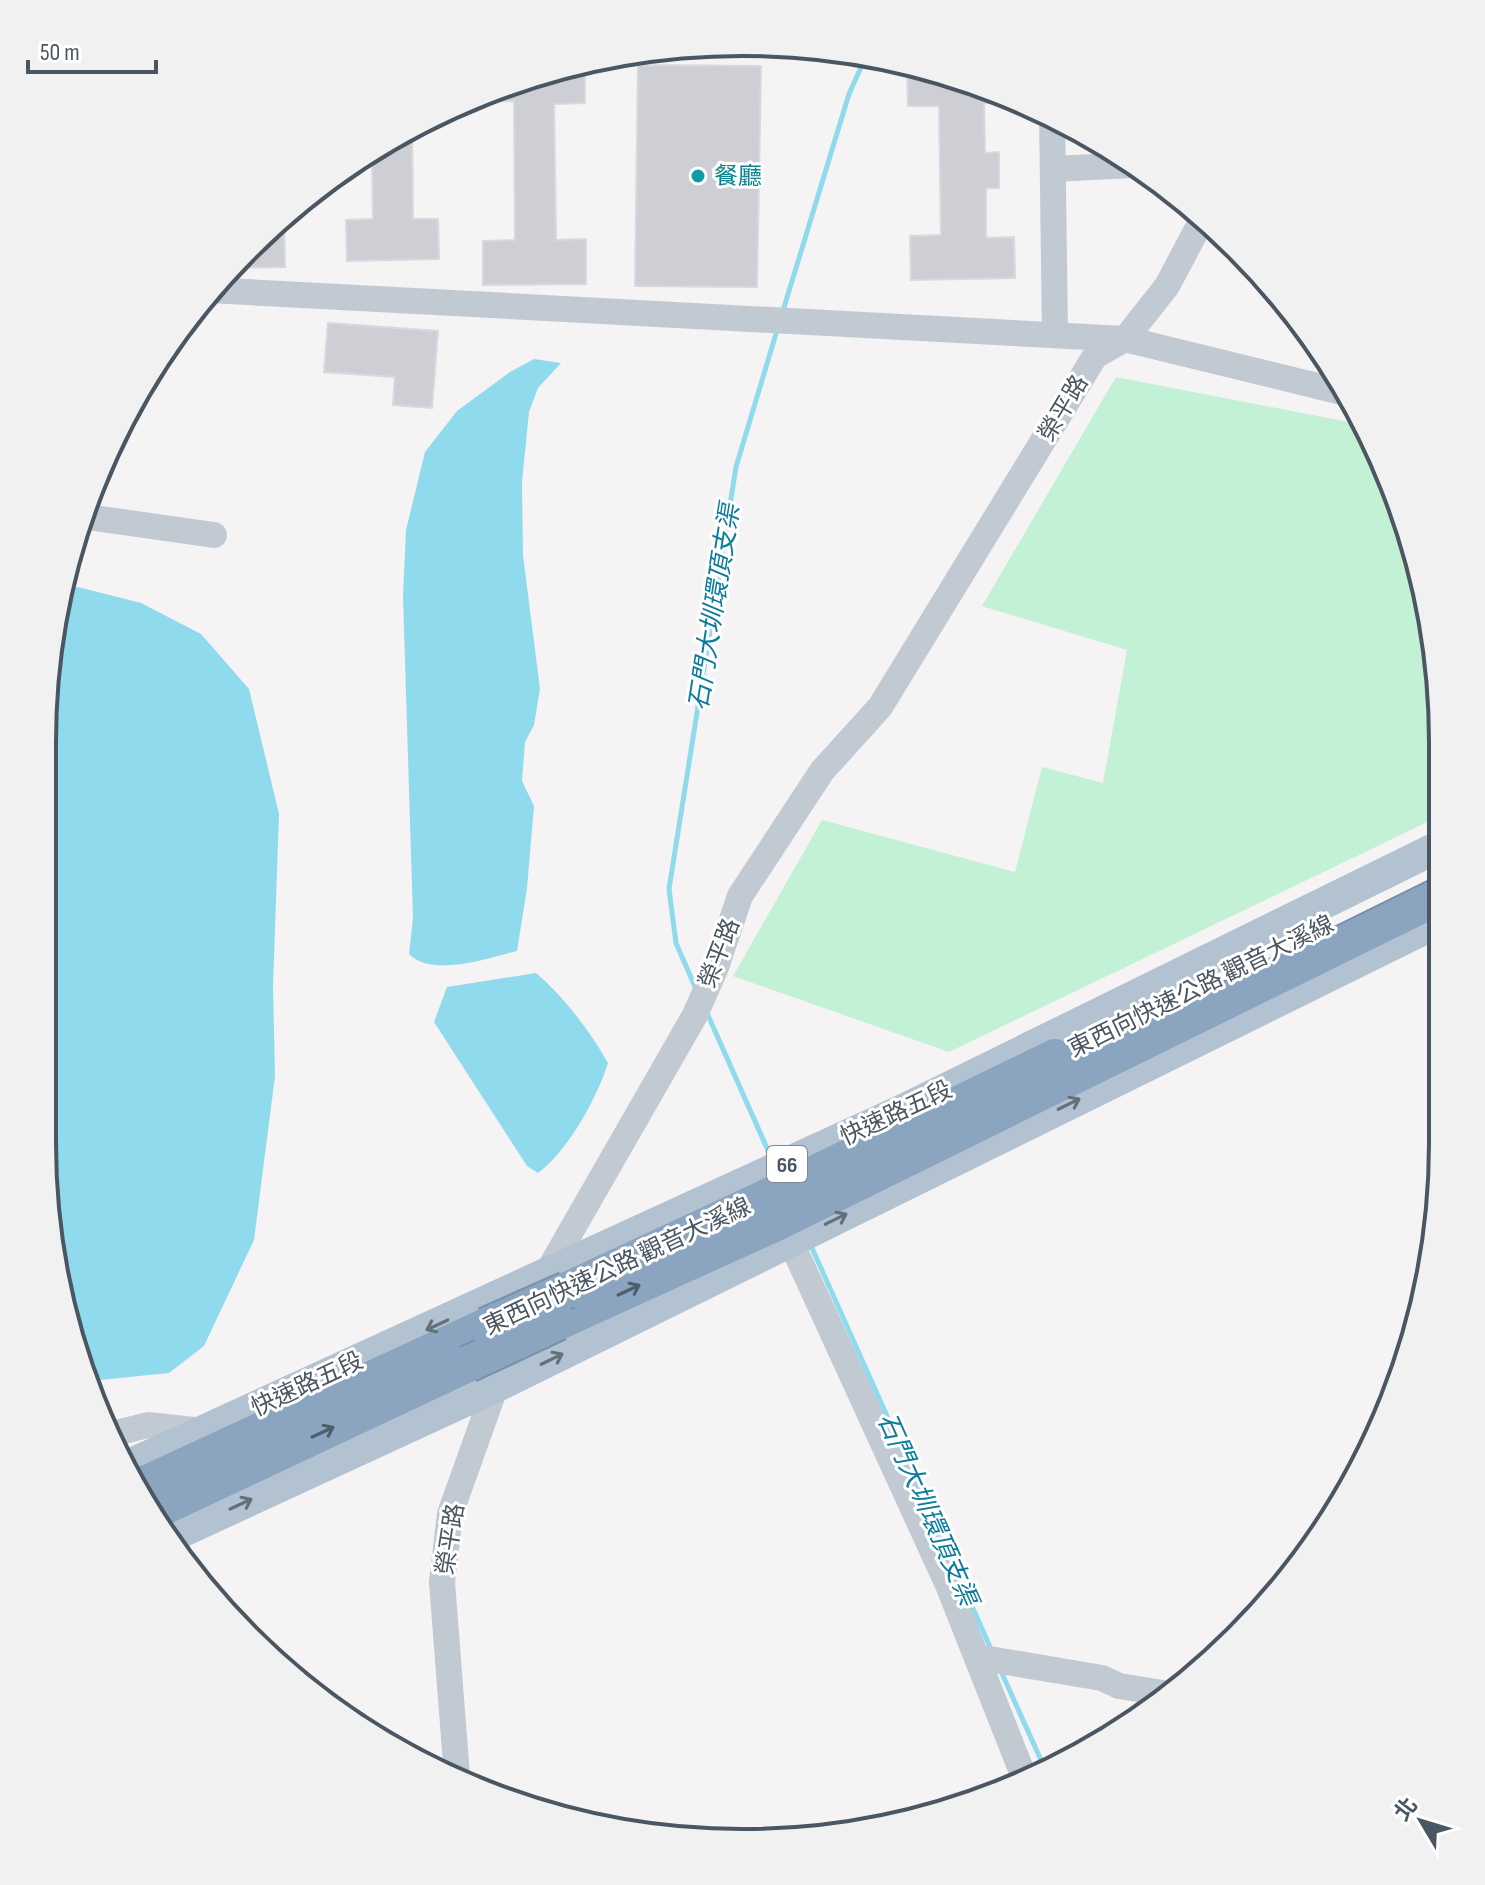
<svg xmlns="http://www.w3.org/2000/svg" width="1485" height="1885" font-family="'Sofia Sans Condensed','Noto Sans TC',sans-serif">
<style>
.green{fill:#c3f1d5}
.water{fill:#90daee}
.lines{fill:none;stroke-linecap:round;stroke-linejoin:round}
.stream{stroke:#90daee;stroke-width:5}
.building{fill:#cdcfd5;stroke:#d7d9de;stroke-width:2}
.highway-casing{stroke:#7690ad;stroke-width:40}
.minor{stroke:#c1cad2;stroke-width:26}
.major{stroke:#b3c2d1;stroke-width:32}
.highway{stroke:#8ba5c1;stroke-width:36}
.highway-bridge-casing{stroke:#7690ad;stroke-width:40;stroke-linecap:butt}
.highway-bridge{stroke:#8ba5c1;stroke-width:36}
.oneway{stroke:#64717d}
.oneway2{stroke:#505e6b}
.culture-dot{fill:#0f9aa8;stroke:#fff;stroke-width:3}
.labels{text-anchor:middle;stroke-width:6;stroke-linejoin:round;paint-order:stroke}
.shield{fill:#fff;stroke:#808990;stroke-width:2}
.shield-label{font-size:22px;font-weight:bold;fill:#4a5661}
.culture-label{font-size:24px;fill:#0d838f;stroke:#fff;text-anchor:start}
.street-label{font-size:24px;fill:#4a5661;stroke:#fff}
.water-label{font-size:26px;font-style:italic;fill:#0c7c9b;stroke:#fff}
.rim{fill:none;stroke:#4a5661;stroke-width:4}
</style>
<rect width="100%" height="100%" fill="#f5f3f3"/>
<path class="green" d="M1116 377 1364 425 1406 518 1441 696 1442 815 949 1052 733 976 822 820 1015 872 1042 767 1103 783 1127 650 982 606Z"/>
<path class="water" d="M534 359 561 363 538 388 529 412 522 482 523 555 540 689 534 725 525 742 522 781 534 806 527 888 517 951C488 958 432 978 409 954L413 918 403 596 406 530 425 452 457 411 510 372Z
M78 587 141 603 201 634 249 689 279 814 273 986 275 1076 254 1240 204 1346 169 1373 90 1381 66 1323 42 1142 43 697 65 591Z
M536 973C564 997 590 1031 608 1063 597 1098 568 1151 538 1173L527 1166 434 1022 447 987Z"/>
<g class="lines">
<path class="stream" d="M782 314 849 94 866 56
M696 989 676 943 669 889 736 467 778 327
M707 1013 770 1155
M812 1248 991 1649
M1000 1669 1045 1769"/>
</g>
<path class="building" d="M585 63V103L554 104 556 240 586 239V284L483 285V241L515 240 514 101 466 102 518 79Z
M907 63 924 66 1019 102 984 103 985 153 999 152V188H986V238L1014 237 1015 278 911 280 910 236 941 235 939 106H908Z
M638 65 761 66 757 287 635 286Z
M412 127 413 219H438L439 259 347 261 346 220 373 219 372 152 393 136Z
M284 225 285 267 231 268 260 245Z
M328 323 438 331 432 408 393 405 395 377 324 372Z"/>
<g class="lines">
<defs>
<path id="highway" d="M567 1290 758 1201 1055 1057
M558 1322 776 1223 1442 895
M134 1489 486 1326
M151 1513 468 1364"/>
</defs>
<use href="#highway" class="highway-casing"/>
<path class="minor" d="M1052 114 1055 335
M1053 169 1134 165
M209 290 1125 339 1350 394
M80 516 214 535
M791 1242 948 1585 1024 1777
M543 1280 695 1015 716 967 740 896 822 771 880 707 1095 356 1125 339 1167 286 1203 218
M112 1434 148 1425 203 1431
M977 1657 1102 1678 1119 1686 1169 1694
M457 1776 442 1582 450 1514 499 1377"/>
<path class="major" d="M125 1467 903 1110 1442 845
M170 1537 495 1387 1442 920"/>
<use href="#highway" class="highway"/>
<defs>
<path id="highway-bridge" d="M486 1326 567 1290
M468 1364 558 1322"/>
</defs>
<use href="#highway-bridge" class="highway-bridge-casing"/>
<use href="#highway-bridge" class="highway-bridge"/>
</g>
<defs><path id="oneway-shaft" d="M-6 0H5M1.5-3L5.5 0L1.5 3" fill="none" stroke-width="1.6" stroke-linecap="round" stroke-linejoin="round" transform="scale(2)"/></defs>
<g class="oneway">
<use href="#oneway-shaft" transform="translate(1069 1104) rotate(-26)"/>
<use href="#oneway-shaft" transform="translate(836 1219) rotate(-26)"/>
<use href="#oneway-shaft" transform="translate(437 1325) rotate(155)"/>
<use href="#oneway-shaft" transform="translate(552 1359) rotate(-26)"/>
<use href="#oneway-shaft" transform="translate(241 1504) rotate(-25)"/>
</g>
<g class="oneway2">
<use href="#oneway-shaft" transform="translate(629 1290) rotate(-25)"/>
<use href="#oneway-shaft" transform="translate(323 1432) rotate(-25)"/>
</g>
<circle class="culture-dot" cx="698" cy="176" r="8"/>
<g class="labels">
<rect class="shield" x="767" y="1146" width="40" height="36" rx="6"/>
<g class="shield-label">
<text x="787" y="1172">66</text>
</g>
<g class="culture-label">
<text x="714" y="184">餐廳</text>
</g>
<g class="street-label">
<text transform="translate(1063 408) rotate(-59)" y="8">榮平路</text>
<text transform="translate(719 953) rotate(-69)" y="8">榮平路</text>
<text transform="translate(1201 986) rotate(-26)" y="8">東西向快速公路 觀音大溪線</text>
<text transform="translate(896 1113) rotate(-25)" y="8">快速路五段</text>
<text transform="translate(617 1266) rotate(-25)" y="8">東西向快速公路 觀音大溪線</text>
<text transform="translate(307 1384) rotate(-25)" y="8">快速路五段</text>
<text transform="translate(450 1539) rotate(-81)" y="8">榮平路</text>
</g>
<g class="water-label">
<text transform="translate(714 607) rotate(-81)" y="9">石門大圳環頂支渠</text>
<text transform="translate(928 1509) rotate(66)" y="9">石門大圳環頂支渠</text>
</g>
</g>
<path d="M0 0H1485V1885H0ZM742 56H743A686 686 0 0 1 1429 742V1143A686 686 0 0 1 743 1829H742A686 686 0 0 1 56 1143V742A686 686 0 0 1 742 56Z" fill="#f1f1f2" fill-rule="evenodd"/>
<path class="rim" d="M742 56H743A686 686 0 0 1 1429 742V1143A686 686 0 0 1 743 1829H742A686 686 0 0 1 56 1143V742A686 686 0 0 1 742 56Z"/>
<g transform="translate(1421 1821) rotate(308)" stroke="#ffffff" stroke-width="6" paint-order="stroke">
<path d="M0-6L14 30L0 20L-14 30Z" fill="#4a5661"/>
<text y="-12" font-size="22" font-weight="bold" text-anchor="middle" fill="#4a5661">北</text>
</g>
<path d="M28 60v12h128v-12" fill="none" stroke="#4a5661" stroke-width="4"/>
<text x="40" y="60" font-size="24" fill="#4a5661" stroke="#ffffff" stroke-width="6" paint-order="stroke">50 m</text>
</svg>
